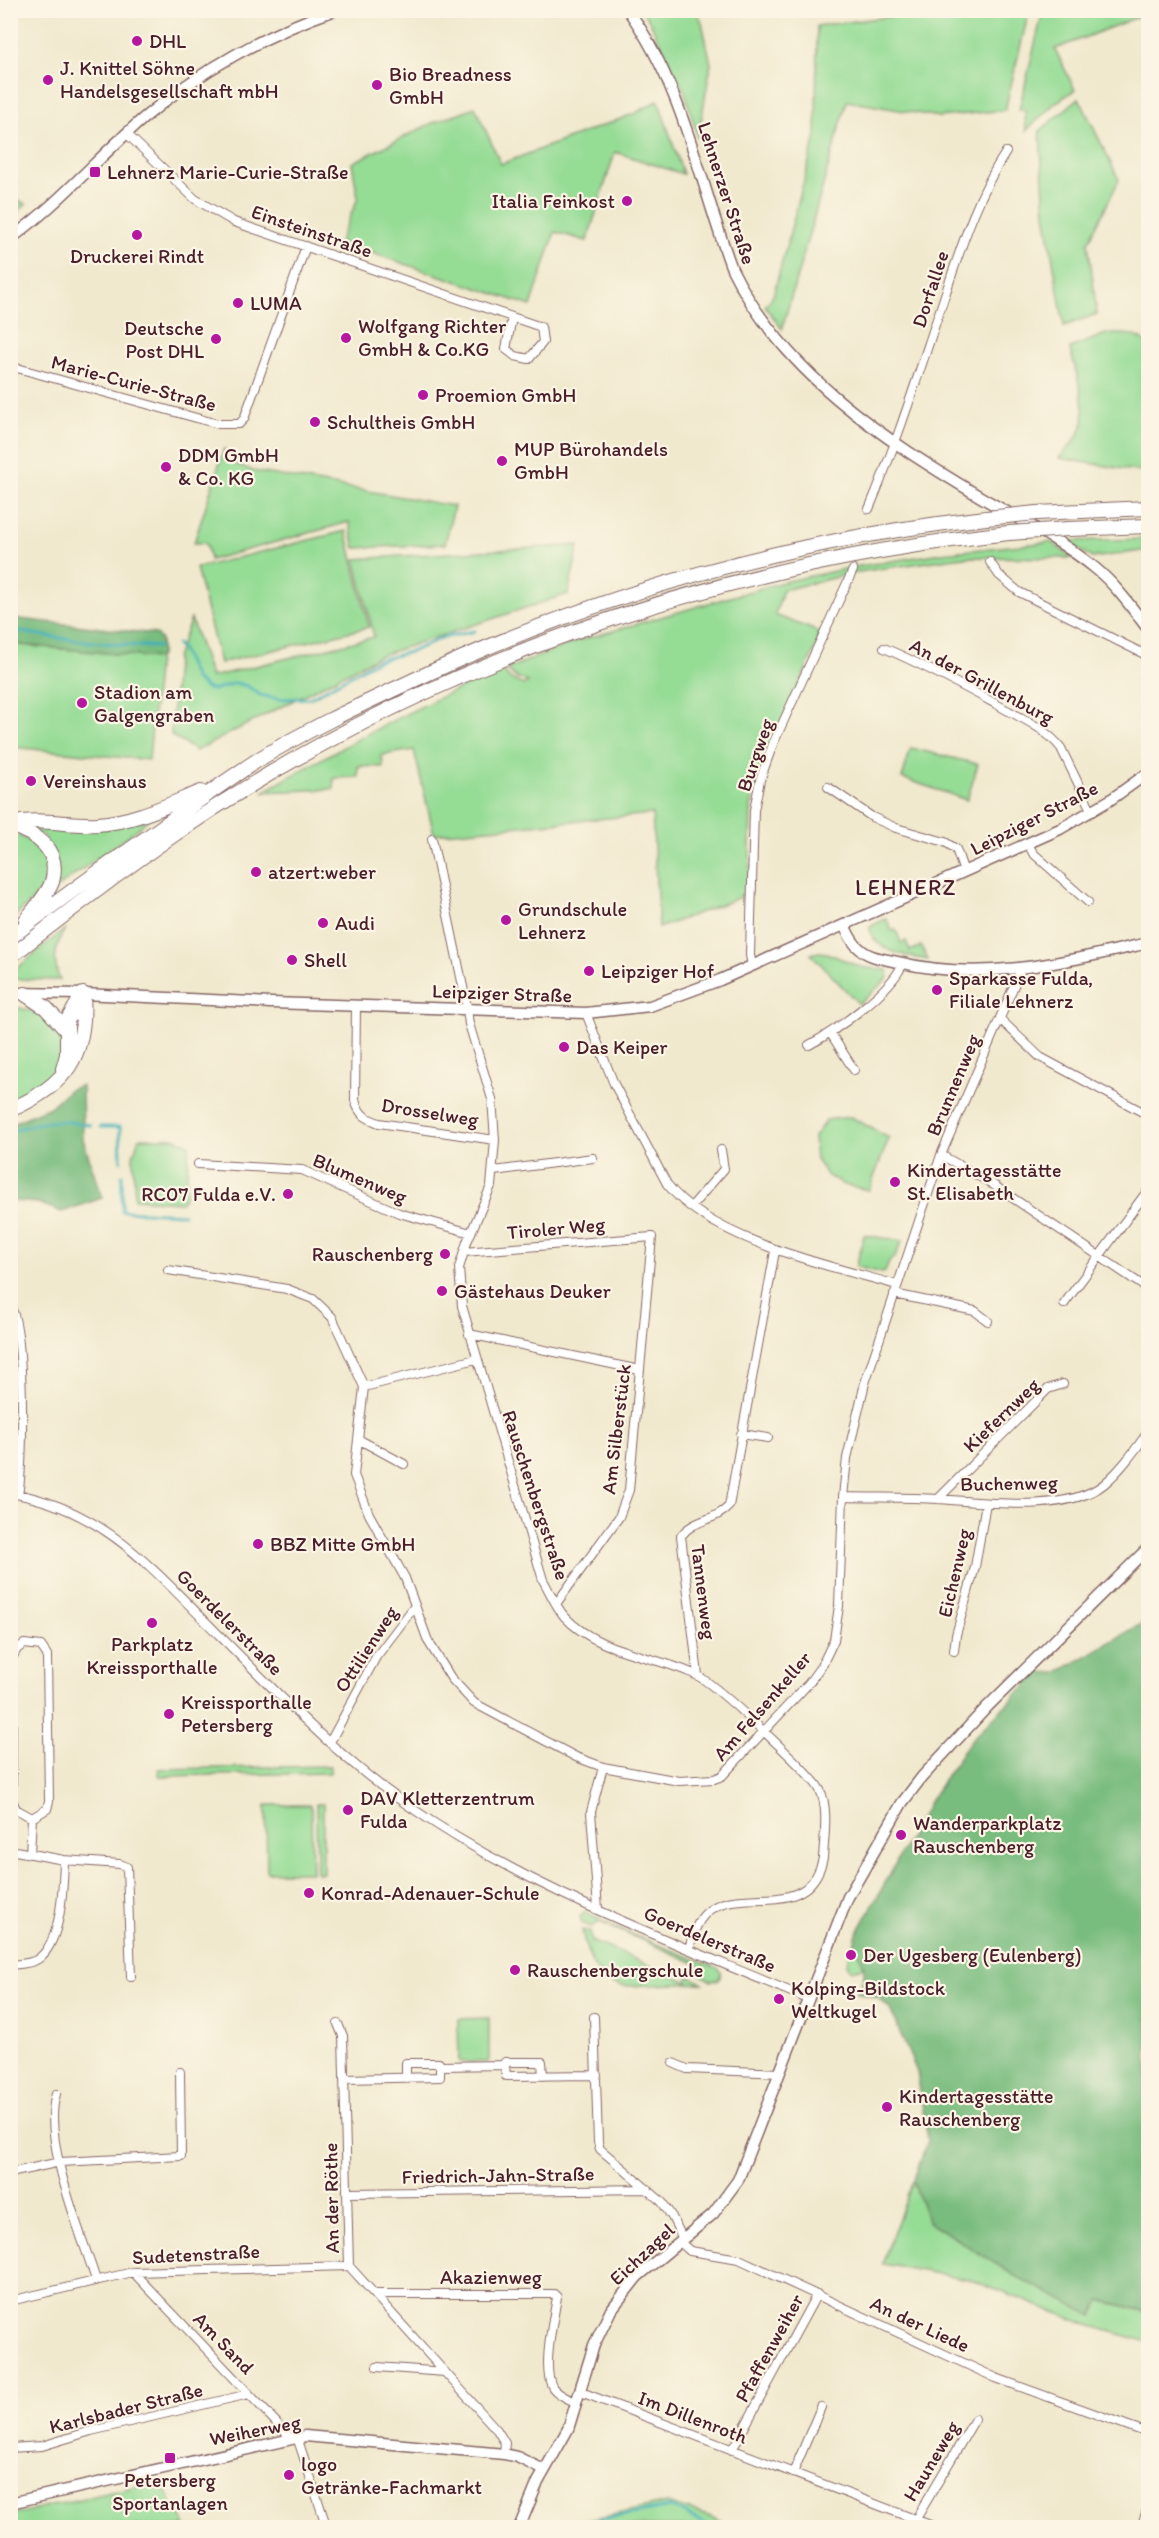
<svg xmlns="http://www.w3.org/2000/svg" width="1159" height="2538" font-family="Itim,sans-serif">
<style>
.green{fill:#95dc95;stroke:#707e60;stroke-width:1.5}
.forest{fill:#78bc7e;stroke:#616e54;stroke-width:1.5}
.lines{fill:none;stroke-linecap:round;stroke-linejoin:round}
.stream{stroke:#40b0b8;stroke-width:3}
.street-casing{stroke:#846664;stroke-width:10}
.secondary-casing{stroke:#846664;stroke-width:13}
.highway-casing{stroke:#846664;stroke-width:16}
.street{stroke:#fff;stroke-width:8}
.secondary{stroke:#fff;stroke-width:10}
.highway{stroke:#fff;stroke-width:14}
.highway-bridge-casing{stroke:#846664;stroke-width:16;stroke-linecap:butt}
.highway-bridge{stroke:#fff;stroke-width:14}
.poi-dot{fill:#b5179e;stroke:#fcf5e5;stroke-width:2}
.labels{text-anchor:middle;stroke-width:4.5;stroke-linejoin:round;paint-order:stroke}
.poi-label{font-size:20px;fill:#4a1f2b;stroke:#fcf5e5;text-anchor:start}
.street-label{font-size:20px;fill:#4a1f2b;stroke:#fcf5e5}
.quarter-label{font-size:22px;letter-spacing:1.5px;fill:#4a1f2b;stroke:#fcf5e5}
</style>
<rect width="100%" height="100%" fill="#fcf5e5"/>
<filter id="ink" filterUnits="userSpaceOnUse"><feTurbulence type="fractalNoise" baseFrequency=".0167" numOctaves="2"/><feDisplacementMap in="SourceGraphic" scale="12" xChannelSelector="R" yChannelSelector="G"/><feConvolveMatrix kernelMatrix="1 2 1 2 8 2 1 2 1" color-interpolation-filters="sRGB"/></filter>
<filter id="wash" filterUnits="userSpaceOnUse"><feTurbulence type="fractalNoise" baseFrequency=".008" numOctaves="4" result="noise"/><feDisplacementMap in="SourceGraphic" scale="24" xChannelSelector="R" yChannelSelector="G"/><feGaussianBlur stdDeviation="1.35" result="paint"/><feColorMatrix in="noise" values="0 0 0 0 0 0 0 0 0 0 0 0 0 0 0 0 0 1.4 0 .05"/><feComposite in="paint" operator="in"/></filter>
<g filter="url(#wash)">
<rect width="100%" height="100%" fill="#f1e9ce"/>
<path class="green" d="M642 11H696L702 22 711 64 698 138 685 93 649 20Z
M933 11H1029L1005 110 939 117 847 101 782 329 765 306 773 296 816 136 817 26Z
M1043 11 1148 10V13L1055 49 1075 90 1055 103 1026 131 1025 110H1019Z
M1079 98 1119 180 1088 243 1097 314 1064 326 1045 213 1040 131Z
M658 100 683 174 615 152 587 241 555 232 531 306 339 242 358 198 352 163 430 124 475 107 501 164 636 113Z
M10 196 26 204 11 218H10Z
M1106 334C1121 334 1134 332 1146 343V364L1148 368V473L1059 458C1068 448 1080 437 1083 423 1086 402 1075 369 1070 348Z
M224 449 233 463 253 471 454 506 445 544 355 548 349 522 210 560 206 543H194Z
M346 531 369 627 220 663 196 568Z
M1148 539V550L1092 558 1067 541Z
M1051 542 1072 558 963 557 858 572 783 590 775 615 822 633 757 780 751 807 749 894 659 928 652 814 434 834 414 750 382 755 383 767 358 766V777L334 778V789L263 792C342 747 417 705 502 670L509 678 523 685 528 682 515 677 507 669 574 642 779 583 854 567 942 553Z
M579 545 568 594 379 656 196 751 171 735 176 658 191 619 211 677 374 637 355 559Z
M11 644 158 658 149 760 11 747Z
M911 748 978 764 967 800 902 778Z
M147 820 139 828 55 889 45 837 29 826Z
M10 833C34 838 57 859 44 885 37 899 22 910 11 919Z
M886 918 892 931 896 930 901 943 906 941 910 951 921 946 928 960C910 957 870 951 870 927Z
M66 928C55 944 52 963 60 980L11 979V973Z
M819 952 827 953 861 967 887 970 889 977 859 1004 811 954Z
M10 1006 42 1013 62 1034C61 1043 62 1054 59 1062 52 1084 28 1093 10 1104Z
M851 1117 889 1138 869 1190 844 1185 828 1176 816 1160 814 1137 826 1120Z
M139 1138H173L189 1144 186 1195 181 1202 135 1199 133 1156Z
M864 1235 902 1241 895 1257 889 1261 885 1272 882 1273 856 1267Z
M330 1766V1773L159 1776V1769Z
M316 1804H323V1873H317Z
M266 1805H311L312 1872H267Z
M585 1912 613 1927 718 1968 721 1973 719 1979 711 1981 697 1972 703 1969 695 1963 600 1922 591 1927 582 1923 580 1917Z
M582 1930 590 1932 592 1941 688 1982V1975L702 1983 624 1986C595 1983 587 1955 582 1930Z
M854 1946 864 1962V1967L851 1970 847 1965 848 1957Z
M489 2018V2062H459L458 2019Z
M913 2181 928 2221 1093 2315 1099 2300 1148 2312V2342L1091 2326 968 2279 882 2264Z
M164 2480 173 2511 182 2515 185 2527H11V2515Z
M667 2503 711 2517 730 2527 562 2526Z"/>
<path class="forest" d="M10 618 156 634 161 640V655L158 658 11 644Z
M82 1085 83 1139 102 1198 62 1212 38 1203 11 1201V1124L50 1107 69 1090Z
M1148 1620V2312L1100 2300 1093 2316 1012 2274 928 2221 913 2181 928 2141 917 2072 890 2009 879 1998 856 1992C869 1976 865 1962 854 1946L856 1936 932 1797 970 1741 1039 1672 1057 1673Z"/>
<g class="lines">
<path class="stream" d="M10 630C60 639 109 645 159 647
M177 644 182 650 195 679 206 688 213 690 235 683 247 686 260 695 278 699 310 698 376 661 413 651 441 638 475 631
M100 1127H120L121 1161
M10 1132C42 1120 57 1119 90 1125
M122 1175V1211L184 1214
M572 2522 598 2520 671 2507 714 2528"/>
</g>
</g>
<g filter="url(#ink)">
<g class="lines">
<defs>
<path id="street" d="M127 134 195 199 234 222 541 327 543 342 529 359 515 356 506 349 512 317
M10 366 218 424H239L244 419 306 246
M869 509C897 443 918 375 941 307 959 254 975 199 1006 152
M990 562 999 575 1019 592 1148 656
M884 648C922 664 959 684 996 704 1018 717 1045 727 1061 748L1092 812
M828 787 872 817 896 828 945 842 956 849 964 872
M432 839 466 1001 469 1024 492 1099 495 1140 491 1186 467 1242 459 1268 462 1306 543 1580C550 1592 555 1605 564 1616 599 1654 652 1654 696 1675 713 1682 812 1774 820 1790 829 1808 824 1838 823 1858 808 1925 735 1881 705 1914 696 1923 693 1936 689 1948
M1028 844 1033 853 1088 902
M752 966 750 955 754 810 760 780 773 744 853 570
M356 1006 355 1100C359 1115 366 1118 379 1123L495 1140
M586 1013 614 1084 667 1184C710 1240 830 1266 897 1285
M1000 1019 1040 1057 1148 1115
M831 1034 854 1070
M809 1045C834 1032 893 990 903 963
M941 1155 989 1182 1148 1289
M198 1164 302 1170 399 1213 471 1233
M494 1171 593 1158
M691 1207 724 1169 721 1150
M464 1252 652 1237 629 1490 619 1517 556 1604
M168 1270 287 1289 313 1299 332 1317 364 1387 476 1359
M894 1294 975 1311 988 1321
M1064 1304 1148 1190
M10 1306C25 1326 24 1467 18 1494
M469 1334 640 1370
M364 1387 354 1475 369 1514 405 1578 428 1641 451 1678 474 1703 576 1757 603 1767 679 1781 714 1779 722 1776 809 1683 823 1663 834 1640 839 1606 843 1497 847 1458 865 1383 941 1155 1022 967
M741 1434 768 1438
M358 1439 404 1464
M10 1493C104 1508 154 1571 217 1633 277 1692 336 1756 406 1804 528 1890 672 1941 808 1999
M843 1497C874 1498 907 1497 938 1499 983 1502 1067 1514 1104 1484 1121 1470 1135 1450 1148 1432
M938 1499 1048 1389 1063 1384
M24 1644 41 1646 47 1655 49 1801 47 1809 32 1818 16 1809 12 1800V1658L17 1649Z
M954 1651 956 1635 975 1567 986 1503
M698 1675 681 1536C693 1519 716 1521 729 1506L775 1251
M330 1742 376 1657 414 1607
M10 1850 64 1860 120 1864 127 1867 131 1977
M30 1854 32 1818
M598 1909 591 1812 603 1767
M10 1965C19 1964 31 1964 38 1959 62 1942 63 1887 64 1860
M594 2017 598 2142 600 2149 662 2202 672 2217 683 2239
M338 2024 343 2036 349 2266 497 2430 505 2443 504 2454
M673 2063 687 2069 780 2073
M505 2065V2062H542L543 2076
M406 2078V2063H439L440 2066
M344 2079 440 2077V2066L505 2065 506 2076 597 2075
M56 2094C42 2141 81 2233 96 2280
M10 2173 60 2162 181 2156 180 2072
M348 2193 648 2189
M680 2242 690 2251 739 2259 996 2378 1148 2433
M133 2272 291 2438
M375 2294H554L557 2297C554 2317 541 2371 553 2388 558 2395 569 2399 577 2403
M10 2301 133 2272 349 2266
M377 2367 445 2372
M581 2392 938 2528
M297 2437 327 2528
M10 2448 42 2446 91 2431 249 2394
M732 2450 817 2294
M793 2473 821 2407
M916 2519 975 2419
M1141 2528 1148 2507"/>
<path id="secondary" d="M628 10C684 88 699 181 732 269 783 373 882 438 979 496 1018 519 1059 539 1095 568 1116 585 1132 608 1148 629
M10 239C60 203 99 156 145 117 199 71 268 33 335 10
M844 925C848 933 852 943 859 948 869 958 885 959 898 962 983 983 1064 962 1148 943
M10 993 83 994 271 1003 586 1013 650 1006 720 980 1060 829 1110 800 1148 773
M10 2503 305 2436 504 2454 517 2457 544 2470
M519 2528 538 2482 568 2429 594 2345 611 2310 637 2277 713 2214 738 2180 848 1897 902 1803 922 1777 988 1706 1148 1548"/>
<path id="highway" d="M1037 513 1148 508
M1068 529 1148 526
M10 824C40 817 68 826 98 824 133 822 168 805 201 792
M10 825C36 834 61 849 52 882 47 896 34 909 26 920
M10 938C58 900 109 864 159 829 193 805 226 780 261 758 305 731 354 708 401 686 587 597 780 541 986 518
M10 957C64 915 118 873 175 834 422 665 711 565 1009 533
M25 994 46 1008 66 1030
M63 1069 67 1055V1021L83 994
M10 1110C67 1085 87 1056 83 994"/>
</defs>
<use href="#street" class="street-casing"/>
<use href="#secondary" class="secondary-casing"/>
<use href="#highway" class="highway-casing"/>
<use href="#street" class="street"/>
<use href="#secondary" class="secondary"/>
<use href="#highway" class="highway"/>
<defs>
<path id="highway-bridge" d="M986 518 1037 513
M1009 533 1068 529"/>
</defs>
<use href="#highway-bridge" class="highway-bridge-casing"/>
<use href="#highway-bridge" class="highway-bridge"/>
</g>
</g>
<g class="poi-dot">
<circle cx="137" cy="41" r="6"/>
<circle cx="48" cy="80" r="6"/>
<circle cx="377" cy="85" r="6"/>
<rect x="89" y="166" width="12" height="12" rx="3"/>
<circle cx="627" cy="201" r="6"/>
<circle cx="137" cy="235" r="6"/>
<circle cx="238" cy="303" r="6"/>
<circle cx="346" cy="338" r="6"/>
<circle cx="216" cy="339" r="6"/>
<circle cx="423" cy="395" r="6"/>
<circle cx="315" cy="422" r="6"/>
<circle cx="502" cy="461" r="6"/>
<circle cx="166" cy="467" r="6"/>
<circle cx="82" cy="703" r="6"/>
<circle cx="31" cy="781" r="6"/>
<circle cx="256" cy="872" r="6"/>
<circle cx="506" cy="920" r="6"/>
<circle cx="323" cy="923" r="6"/>
<circle cx="292" cy="960" r="6"/>
<circle cx="589" cy="971" r="6"/>
<circle cx="937" cy="990" r="6"/>
<circle cx="564" cy="1047" r="6"/>
<circle cx="895" cy="1182" r="6"/>
<circle cx="288" cy="1194" r="6"/>
<circle cx="445" cy="1254" r="6"/>
<circle cx="442" cy="1291" r="6"/>
<circle cx="258" cy="1544" r="6"/>
<circle cx="152" cy="1623" r="6"/>
<circle cx="169" cy="1714" r="6"/>
<circle cx="348" cy="1810" r="6"/>
<circle cx="901" cy="1835" r="6"/>
<circle cx="309" cy="1893" r="6"/>
<circle cx="851" cy="1955" r="6"/>
<circle cx="515" cy="1970" r="6"/>
<circle cx="779" cy="1999" r="6"/>
<circle cx="887" cy="2107" r="6"/>
<rect x="164" y="2452" width="12" height="12" rx="3"/>
<circle cx="289" cy="2475" r="6"/>
</g>
<g class="labels">
<g class="poi-label">
<text x="149" y="48">DHL</text>
<text x="60" y="75">J. Knittel Söhne<tspan x="60" dy="23">Handelsgesellschaft mbH</tspan></text>
<text x="389" y="81">Bio Breadness<tspan x="389" dy="23">GmbH</tspan></text>
<text x="107" y="179">Lehnerz Marie-Curie-Straße</text>
<text x="615" y="208" text-anchor="end">Italia Feinkost</text>
<text x="137" y="263" text-anchor="middle">Druckerei Rindt</text>
<text x="250" y="310">LUMA</text>
<text x="358" y="333">Wolfgang Richter<tspan x="358" dy="23">GmbH &amp; Co.KG</tspan></text>
<text x="204" y="335" text-anchor="end">Deutsche<tspan x="204" dy="23">Post DHL</tspan></text>
<text x="435" y="402">Proemion GmbH</text>
<text x="327" y="429">Schultheis GmbH</text>
<text x="514" y="456">MUP Bürohandels<tspan x="514" dy="23">GmbH</tspan></text>
<text x="178" y="462">DDM GmbH<tspan x="178" dy="23">&amp; Co. KG</tspan></text>
<text x="94" y="699">Stadion am<tspan x="94" dy="23">Galgengraben</tspan></text>
<text x="43" y="788">Vereinshaus</text>
<text x="268" y="879">atzert:weber</text>
<text x="518" y="916">Grundschule<tspan x="518" dy="23">Lehnerz</tspan></text>
<text x="335" y="930">Audi</text>
<text x="304" y="967">Shell</text>
<text x="601" y="978">Leipziger Hof</text>
<text x="949" y="985">Sparkasse Fulda,<tspan x="949" dy="23">Filiale Lehnerz</tspan></text>
<text x="576" y="1054">Das Keiper</text>
<text x="907" y="1177">Kindertagesstätte<tspan x="907" dy="23">St. Elisabeth</tspan></text>
<text x="276" y="1201" text-anchor="end">RC07 Fulda e.V.</text>
<text x="433" y="1261" text-anchor="end">Rauschenberg</text>
<text x="454" y="1298">Gästehaus Deuker</text>
<text x="270" y="1551">BBZ Mitte GmbH</text>
<text x="152" y="1651" text-anchor="middle">Parkplatz<tspan x="152" dy="23">Kreissporthalle</tspan></text>
<text x="181" y="1709">Kreissporthalle<tspan x="181" dy="23">Petersberg</tspan></text>
<text x="360" y="1805">DAV Kletterzentrum<tspan x="360" dy="23">Fulda</tspan></text>
<text x="913" y="1830">Wanderparkplatz<tspan x="913" dy="23">Rauschenberg</tspan></text>
<text x="321" y="1900">Konrad-Adenauer-Schule</text>
<text x="863" y="1962">Der Ugesberg (Eulenberg)</text>
<text x="527" y="1977">Rauschenbergschule</text>
<text x="791" y="1995">Kolping-Bildstock<tspan x="791" dy="23">Weltkugel</tspan></text>
<text x="899" y="2103">Kindertagesstätte<tspan x="899" dy="23">Rauschenberg</tspan></text>
<text x="301" y="2471">logo<tspan x="301" dy="23">Getränke-Fachmarkt</tspan></text>
<text x="170" y="2487" text-anchor="middle">Petersberg<tspan x="170" dy="23">Sportanlagen</tspan></text>
</g>
<g class="street-label">
<text transform="translate(727 193) rotate(72)" y="7">Lehnerzer Straße</text>
<text transform="translate(312 231) rotate(19)" y="7">Einsteinstraße</text>
<text transform="translate(930 289) rotate(-72)" y="7">Dorfallee</text>
<text transform="translate(134 383) rotate(15)" y="7">Marie-Curie-Straße</text>
<text transform="translate(982 681) rotate(28)" y="7">An der Grillenburg</text>
<text transform="translate(755 755) rotate(-71)" y="7">Burgweg</text>
<text transform="translate(1034 818) rotate(-27)" y="7">Leipziger Straße</text>
<text transform="translate(502 993) rotate(2)" y="7">Leipziger Straße</text>
<text transform="translate(953 1085) rotate(-67)" y="7">Brunnenweg</text>
<text transform="translate(430 1112) rotate(9)" y="7">Drosselweg</text>
<text transform="translate(360 1178) rotate(23)" y="7">Blumenweg</text>
<text transform="translate(556 1228) rotate(-5)" y="7">Tiroler Weg</text>
<text transform="translate(1001 1415) rotate(-44)" y="7">Kiefernweg</text>
<text transform="translate(616 1429) rotate(-83)" y="7">Am Silberstück</text>
<text transform="translate(1009 1483) rotate(-1)" y="7">Buchenweg</text>
<text transform="translate(536 1495) rotate(72)" y="7">Rauschenbergstraße</text>
<text transform="translate(954 1573) rotate(-77)" y="7">Eichenweg</text>
<text transform="translate(704 1592) rotate(83)" y="7">Tannenweg</text>
<text transform="translate(230 1622) rotate(45)" y="7">Goerdelerstraße</text>
<text transform="translate(366 1649) rotate(-57)" y="7">Ottilienweg</text>
<text transform="translate(762 1706) rotate(-49)" y="7">Am Felsenkeller</text>
<text transform="translate(710 1939) rotate(23)" y="7">Goerdelerstraße</text>
<text transform="translate(498 2175) rotate(-1)" y="7">Friedrich-Jahn-Straße</text>
<text transform="translate(331 2198) rotate(-91)" y="7">An der Röthe</text>
<text transform="translate(196 2254) rotate(-3)" y="7">Sudetenstraße</text>
<text transform="translate(642 2254) rotate(-43)" y="7">Eichzagel</text>
<text x="491" y="2284">Akazienweg</text>
<text transform="translate(920 2324) rotate(25)" y="7">An der Liede</text>
<text transform="translate(224 2343) rotate(46)" y="7">Am Sand</text>
<text transform="translate(769 2348) rotate(-61)" y="7">Pfaffenweiher</text>
<text transform="translate(126 2408) rotate(-14)" y="7">Karlsbader Straße</text>
<text transform="translate(693 2417) rotate(21)" y="7">Im Dillenroth</text>
<text transform="translate(255 2430) rotate(-11)" y="7">Weiherweg</text>
<text transform="translate(931 2461) rotate(-59)" y="7">Hauneweg</text>
</g>
<g class="quarter-label">
<text x="906" y="895">LEHNERZ</text>
</g>
</g>
<rect width="1159" height="2538" fill="none" stroke="#fcf5e5" stroke-width="36"/>
</svg>
